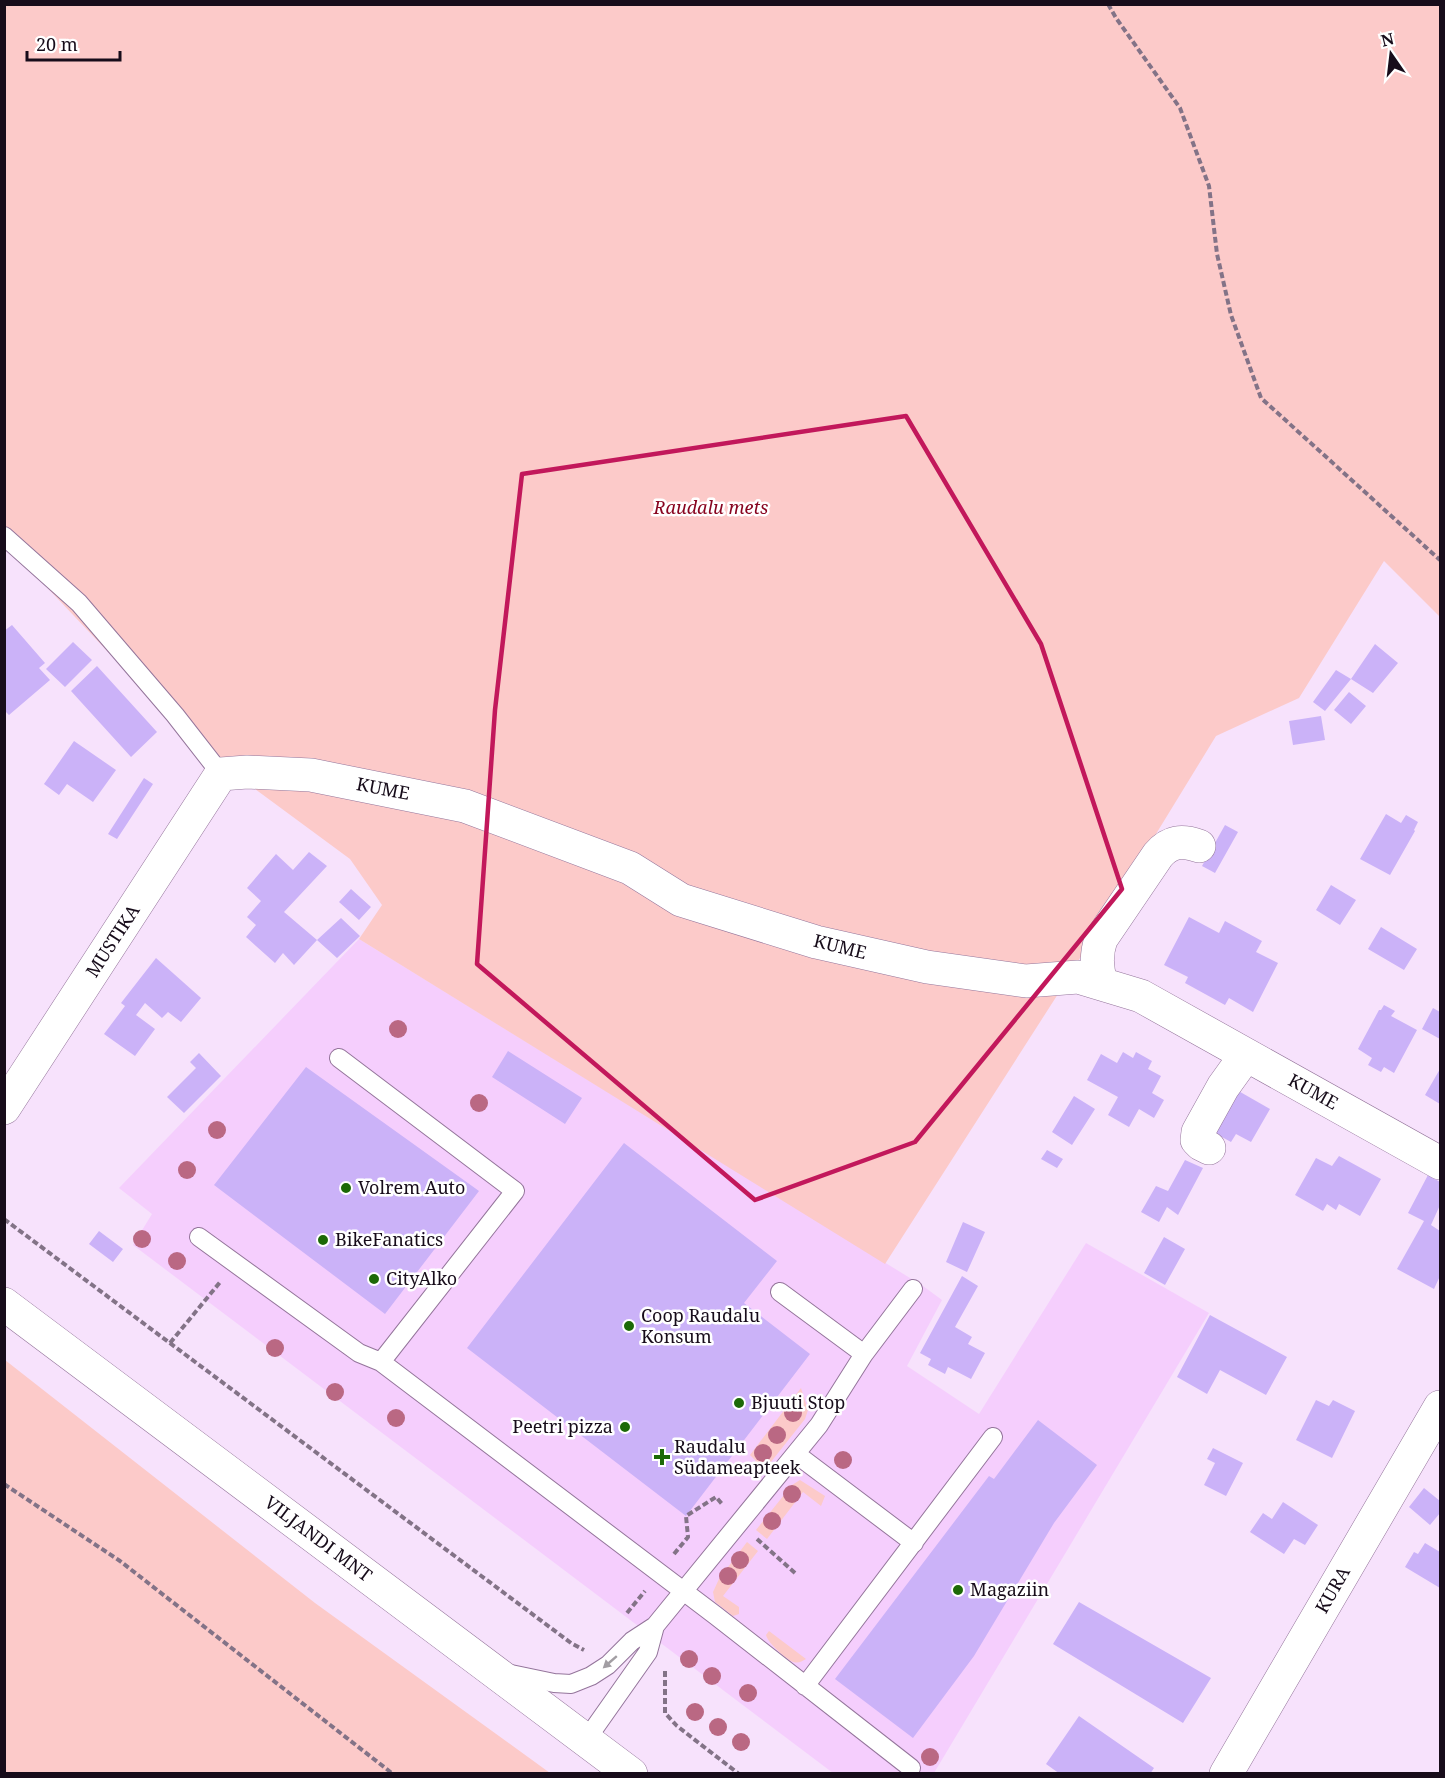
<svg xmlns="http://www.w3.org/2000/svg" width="1445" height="1778" font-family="'Noto Serif',serif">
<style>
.built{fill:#f5cefd}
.green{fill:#fccac9}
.building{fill:#cbb2f8}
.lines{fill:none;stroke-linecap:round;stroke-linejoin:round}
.service-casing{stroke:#94759b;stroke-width:20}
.minor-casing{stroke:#94759b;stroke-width:34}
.secondary-casing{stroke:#94759b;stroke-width:34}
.path{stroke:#837387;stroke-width:4;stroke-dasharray:6 3;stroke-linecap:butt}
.service{stroke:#fff;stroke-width:18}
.minor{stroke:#fff;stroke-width:33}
.secondary{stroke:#fff;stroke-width:33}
.tree{fill:#ba6883}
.oneway{fill:#a29ea3}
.marked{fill:none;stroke:#c2185b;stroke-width:4.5;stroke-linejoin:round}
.poi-dot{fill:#1c6907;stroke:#fff;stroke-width:2}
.labels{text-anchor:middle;stroke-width:5;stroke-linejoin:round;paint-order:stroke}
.park-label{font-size:18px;font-style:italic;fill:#880520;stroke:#fff}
.street-label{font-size:18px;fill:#170c1a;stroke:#fff}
.poi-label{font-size:18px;fill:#170c1a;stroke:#fff;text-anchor:start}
</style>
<rect width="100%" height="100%" fill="#f7e2fc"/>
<path class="built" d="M359 939 923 1286 942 1300 907 1366 979 1414 1086 1243 1209 1313 934 1773H833L133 1245 152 1214 119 1188Z"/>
<path class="green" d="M5 5H1440V617L1384 561 1299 698 1216 736 1058 994 885 1264 359 939 382 905 350 859 198 747 5 543Z
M5 1360 315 1603 550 1773H5Z
M801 1388 808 1410 805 1419 763 1472 760 1473 749 1470 756 1461 750 1455Z
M800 1480 825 1496 821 1506 803 1492 767 1539 756 1530 792 1485Z
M747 1542 758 1551 723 1596 739 1607V1614L733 1616 715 1602 713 1592 719 1579Z
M769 1631 806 1659C801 1662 797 1664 791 1661 784 1657 768 1643 766 1635Z"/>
<path class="building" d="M12 625 45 663 39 668 50 680 9 715 4 710V631Z
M73 642 92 660 65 687 46 669Z
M1375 644 1398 663 1373 693 1351 679Z
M97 666 157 732 131 757 71 691Z
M1336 670 1351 679 1325 711 1313 702Z
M1349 692 1366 706 1351 724 1334 710Z
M1321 716 1325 740 1293 745 1289 721Z
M74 741 116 770 93 802 67 784 59 795 44 784Z
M144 778 153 784 117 839 108 834Z
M1386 814 1401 823 1406 815 1418 822 1414 830 1415 831 1390 875 1360 859Z
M1225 825 1238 832 1215 873 1202 866Z
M309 852 327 866 284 912 317 940 341 918 360 936 337 958 317 940 294 965 283 953 275 963 246 937 256 925 247 917 261 901 247 888 276 854 293 870Z
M1331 885 1356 900 1340 925 1316 910Z
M351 889 371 907 359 920 339 902Z
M1189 917 1219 933 1225 921 1262 941 1256 952 1278 963 1253 1012 1229 998 1225 1005 1185 983 1188 977 1164 965Z
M1381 927 1417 949 1404 970 1368 949Z
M156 958 201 998 181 1022 168 1012 162 1018 145 1003 136 1015 155 1029 135 1056 104 1034 125 1006 121 1003Z
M1384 1005 1395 1011 1391 1016 1417 1030 1394 1073 1384 1067 1381 1072 1368 1065 1372 1058 1358 1049 1379 1010H1381Z
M1433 1008 1440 1012V1039L1422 1029Z
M508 1051 582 1098 565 1124 492 1077Z
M1123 1052 1133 1058 1136 1052 1152 1061 1148 1069 1161 1076 1152 1093 1164 1100 1154 1118 1139 1109 1129 1127 1108 1115 1118 1097 1087 1080 1101 1054 1117 1063Z
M199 1053 221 1076 184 1113 167 1097 196 1068 190 1062Z
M306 1067 479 1191 385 1314 214 1185Z
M1440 1069V1104L1425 1095Z
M1235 1089 1270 1109 1251 1142 1236 1134 1231 1142 1211 1131Z
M1074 1096 1095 1109 1072 1145 1052 1132Z
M624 1143 777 1261 744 1303 810 1354 686 1516 467 1348Z
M1047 1150 1063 1159 1057 1168 1041 1159Z
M1339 1156 1381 1179 1360 1216 1339 1204 1336 1210 1327 1204 1323 1211 1295 1195 1316 1158 1332 1166Z
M1185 1160 1203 1168 1178 1215 1167 1207 1159 1222 1141 1212 1156 1186 1168 1191Z
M1428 1175 1440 1182V1205L1431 1225 1440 1231V1276L1434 1289 1397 1269 1424 1221 1408 1213Z
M963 1222 985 1232 967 1272 946 1262Z
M99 1231 123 1249 113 1262 89 1244Z
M1164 1237 1185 1249 1165 1285 1144 1273Z
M962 1276 978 1286 955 1327 972 1337 968 1344 985 1353 971 1379 948 1367 945 1374 928 1365 931 1359 920 1353Z
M1210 1315 1287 1357 1266 1395 1220 1370 1207 1394 1177 1377Z
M1316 1400 1329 1406 1333 1400 1355 1411 1332 1458 1296 1440Z
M1038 1420 1097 1465 1054 1523 974 1656 913 1738 835 1679 989 1476 994 1479Z
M1213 1448 1243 1463 1226 1496 1204 1485 1215 1463 1207 1459Z
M1424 1488 1440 1501V1513L1430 1525 1409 1507Z
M1283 1502 1318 1525 1305 1545 1294 1539 1284 1554 1250 1532 1263 1513 1272 1519Z
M1425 1543 1440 1552V1588L1405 1567 1414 1552 1418 1554Z
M1079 1602 1211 1678 1183 1723 1053 1644Z
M1079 1716 1154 1768 1150 1774H1060L1046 1764Z"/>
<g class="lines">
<defs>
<path id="service" d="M4 536 79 603 175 715 221 774
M339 1058 515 1191 381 1362
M199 1237 359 1353 381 1362 715 1615 911 1768
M780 1292 864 1354
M796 1454 914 1543
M506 1673 554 1683 571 1684 591 1676 608 1665 632 1641 655 1626
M805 1686 993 1437
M586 1740 648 1652 655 1626 819 1425 864 1354 913 1289"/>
<path id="minor" d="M1102 984C1096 969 1096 954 1101 939L1158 855C1170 841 1182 840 1199 846
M4 1108 221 774 247 772 311 775 465 806 630 868 681 900 816 942 927 967 1026 981 1078 977 1141 996 1440 1163
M1209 1148 1201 1144 1197 1140 1198 1132 1223 1087 1246 1055
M1226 1774 1440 1407"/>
<path id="secondary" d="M4 1304 631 1774"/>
</defs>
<use href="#service" class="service-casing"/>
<use href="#minor" class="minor-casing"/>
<use href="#secondary" class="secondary-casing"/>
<path class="path" d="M1108 4 1116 18 1180 108 1209 186 1217 254 1231 315 1261 398 1440 560
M4 1219 571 1643 584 1650
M170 1343 221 1281
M4 1484 120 1561 393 1774
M757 1539 795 1573
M674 1554 688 1537 686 1516 716 1497 722 1504
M627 1613 645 1591
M665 1671V1713L677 1726 739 1774"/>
<use href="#service" class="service"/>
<use href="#minor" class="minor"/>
<use href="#secondary" class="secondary"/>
</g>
<g class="tree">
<circle cx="398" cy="1029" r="9"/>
<circle cx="479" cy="1103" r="9"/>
<circle cx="217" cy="1130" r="9"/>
<circle cx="187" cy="1170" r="9"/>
<circle cx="142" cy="1239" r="9"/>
<circle cx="177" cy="1261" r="9"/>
<circle cx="275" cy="1348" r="9"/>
<circle cx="335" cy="1392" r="9"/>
<circle cx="793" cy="1413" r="9"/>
<circle cx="396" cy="1418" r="9"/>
<circle cx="777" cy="1435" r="9"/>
<circle cx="763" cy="1453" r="9"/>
<circle cx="843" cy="1460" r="9"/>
<circle cx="792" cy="1494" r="9"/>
<circle cx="772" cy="1521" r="9"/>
<circle cx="740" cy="1560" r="9"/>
<circle cx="728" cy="1576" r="9"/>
<circle cx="689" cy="1659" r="9"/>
<circle cx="712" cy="1676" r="9"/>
<circle cx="748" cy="1693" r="9"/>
<circle cx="695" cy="1712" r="9"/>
<circle cx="718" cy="1727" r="9"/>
<circle cx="741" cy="1742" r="9"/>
<circle cx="930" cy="1757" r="9"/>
</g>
<defs><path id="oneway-solid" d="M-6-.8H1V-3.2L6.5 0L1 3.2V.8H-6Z" transform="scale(1.5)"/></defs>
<use class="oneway" href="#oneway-solid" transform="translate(610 1662) rotate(139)"/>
<path class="marked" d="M906 416 1041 644 1122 889 915 1142 755 1200 477 964 495 710 522 474Z"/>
<g class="poi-dot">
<circle cx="346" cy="1188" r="6"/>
<circle cx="323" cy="1240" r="6"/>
<circle cx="374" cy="1279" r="6"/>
<circle cx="629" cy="1326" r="6"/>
<circle cx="739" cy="1403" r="6"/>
<circle cx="625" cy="1427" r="6"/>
<path d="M659 1448h6v6h6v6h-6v6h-6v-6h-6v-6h6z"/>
<circle cx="958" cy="1590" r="6"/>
</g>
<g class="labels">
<g class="park-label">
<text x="711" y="514">Raudalu mets</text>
</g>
<g class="street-label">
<text transform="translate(383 789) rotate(11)" y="6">KUME</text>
<text transform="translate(113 941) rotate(-57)" y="6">MUSTIKA</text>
<text transform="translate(840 947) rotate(14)" y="6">KUME</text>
<text transform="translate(1313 1092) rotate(29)" y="6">KUME</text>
<text transform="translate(318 1539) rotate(37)" y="6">VILJANDI MNT</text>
<text transform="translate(1333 1590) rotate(-60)" y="6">KURA</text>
</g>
<g class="poi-label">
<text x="358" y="1194">Volrem Auto</text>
<text x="335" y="1246">BikeFanatics</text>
<text x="386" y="1285">CityAlko</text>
<text x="641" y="1322">Coop Raudalu<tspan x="641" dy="21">Konsum</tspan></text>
<text x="751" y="1409">Bjuuti Stop</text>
<text x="613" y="1433" text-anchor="end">Peetri pizza</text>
<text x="674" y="1453">Raudalu<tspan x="674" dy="21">Südameapteek</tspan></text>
<text x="970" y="1596">Magaziin</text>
</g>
</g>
<rect width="1445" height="1778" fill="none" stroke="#170c1a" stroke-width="12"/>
<g transform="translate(1391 54) rotate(346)" stroke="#ffffff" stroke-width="4.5" paint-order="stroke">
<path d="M0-4.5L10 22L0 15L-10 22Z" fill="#170c1a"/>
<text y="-9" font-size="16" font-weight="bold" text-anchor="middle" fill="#170c1a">N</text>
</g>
<path d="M27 51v9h93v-9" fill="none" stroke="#170c1a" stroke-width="3"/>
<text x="36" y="51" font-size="18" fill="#170c1a" stroke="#ffffff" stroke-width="4.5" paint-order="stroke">20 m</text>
</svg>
